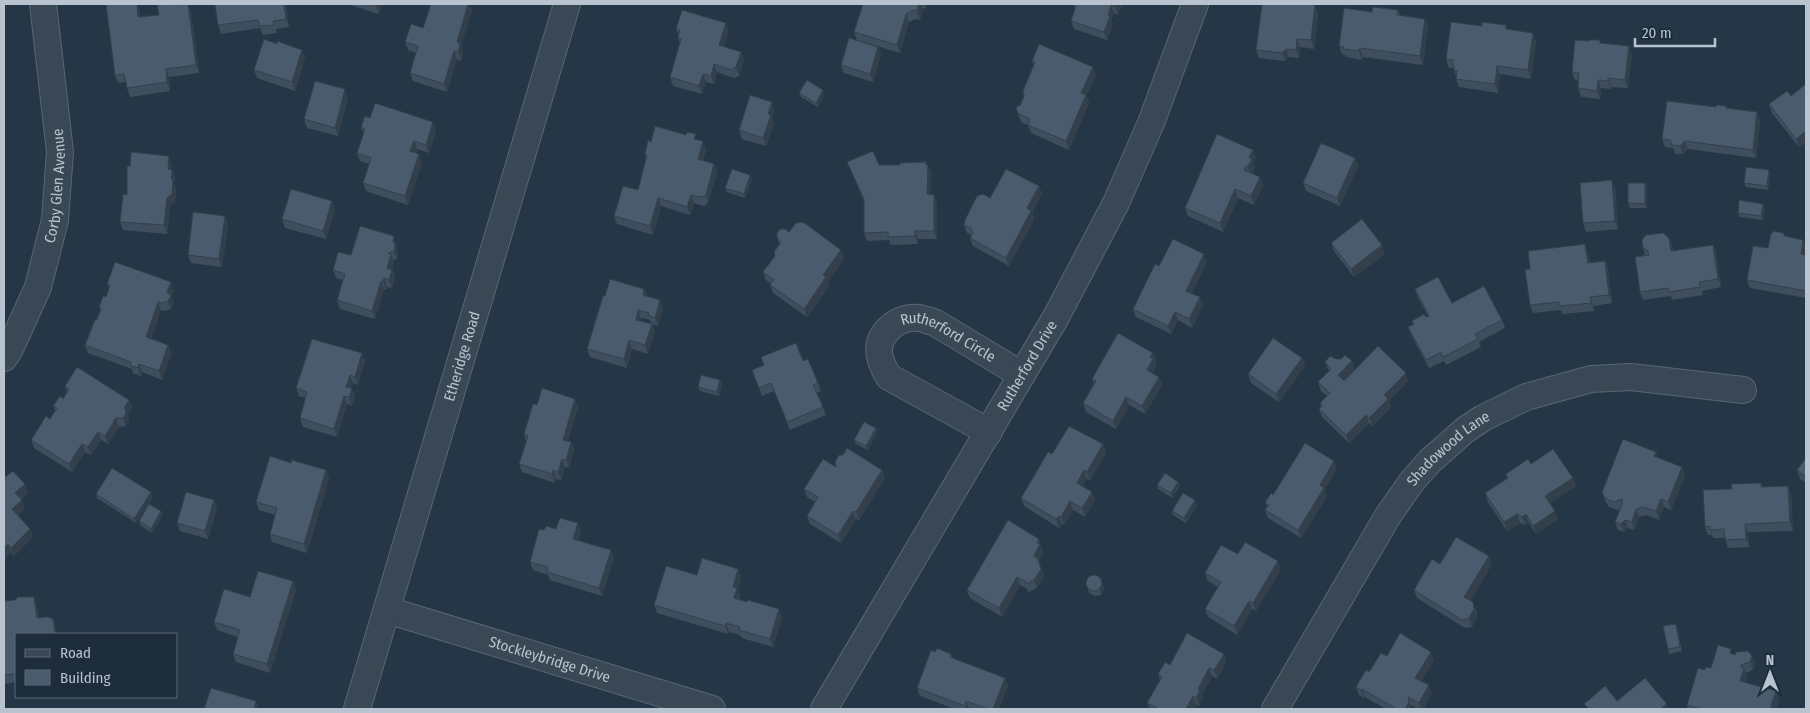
<svg xmlns="http://www.w3.org/2000/svg" width="1810" height="713" font-family="'Fira Sans Condensed',sans-serif">
<style>
.lines{fill:none;stroke-linecap:round;stroke-linejoin:round}
.street-casing{stroke:#596673;stroke-width:28}
.street{stroke:#3a4856;stroke-width:26}
.wall{fill:#3f4e5e}
.shaded-wall{fill:#33404c}
.building{fill:#495b6d;stroke:#33404c}
.labels{text-anchor:middle;stroke-width:4;stroke-linejoin:round;paint-order:stroke}
.street-label{font-size:15px;fill:#b8c3cf;stroke:#1e2d3b}
</style>
<rect width="100%" height="100%" fill="#253747"/>
<g class="lines">
<defs>
<g id="street">
<path id="s1" d="M4 358 10 349 38 287 55 220 60 152 43 4"/>
<path id="s2" d="M989 432 889 377C877 358 873 341 893 325 900 320 909 317 919 318 924 319 929 321 934 322L1022 375"/>
<path id="s3" d="M387 610 712 709"/>
<path id="s4" d="M357 709 567 4"/>
<path id="s5" d="M824 709 1056 317 1116 203 1151 123 1195 4"/>
<path id="s6" d="M1275 709 1389 514 1413 480 1430 461 1465 430 1483 418 1526 397 1591 379 1631 377 1743 390"/>
</g>
</defs>
<use href="#street" class="street-casing"/>
<use href="#street" class="street"/>
</g>
<path class="wall" d="M106 4H137L139 9 140 17 159 15 176 5 191 12 199 73 169 77 170 91 130 97 127 88 126 82 118 83 115 75Z
M215 4H286L289 27 276 29 277 33 263 35 260 28 221 34 218 25Z
M347 4H382L379 14Z
M863 4H927L926 9 923 8 920 20 916 19 909 22 900 53 857 40 854 32Z
M1122 4 1118 15 1114 13 1111 21 1113 24 1107 40 1074 29 1071 21 1075 9 1074 5Z
M472 10 461 46 463 52 461 61 457 59 447 92 413 81 410 73 416 53 408 50 405 42 423 28Z
M1398 10 1400 15 1425 19 1428 27 1423 65 1363 57 1362 60 1346 57 1345 55 1342 54 1339 46 1372 12Z
M1318 13 1314 49 1300 47 1299 58 1289 57 1285 61 1259 58 1256 50Z
M676 29 729 31 724 47 741 52 744 60 739 76 734 78 717 72 714 84 706 82 702 94 673 86 670 77 680 44 678 38 679 35Z
M1508 30 1536 41 1531 79 1500 74 1498 93 1459 87 1456 79V76L1453 68H1449L1446 59Z
M1601 43 1632 54 1628 88 1611 87V89L1601 88 1600 99 1581 97 1578 88V81L1575 80 1572 72Z
M277 44 302 50 305 58 295 91 257 78 254 70Z
M878 47 881 55 873 82 844 73 841 65Z
M1032 61 1096 75 1086 96 1089 103 1069 150 1031 133 1028 125 1022 123 1019 117 1016 109 1020 106 1024 96 1034 65Z
M1806 84V142L1799 147 1772 113 1769 104 1791 96Z
M799 93 825 94 818 107 801 97Z
M348 98 338 136 307 128 304 119Z
M1727 108 1760 120 1756 158 1688 149 1683 154H1675L1673 148 1665 147 1662 139Z
M774 110 772 118 774 123 766 146 742 139 739 130Z
M370 118 433 122 436 130 429 153 417 149 416 153 422 162 408 205 366 191 363 183 369 164 360 161 357 153 364 134 361 127Z
M698 140 706 150 703 161 714 164 717 172 708 203 704 206 694 203 690 215 661 206 653 235 617 224 614 216 638 190 646 158 645 154 651 142Z
M1253 150 1256 158 1253 163 1255 167 1252 173 1263 185 1254 205 1238 198 1223 232 1188 216 1185 208Z
M1355 158 1358 166 1340 206 1306 191 1303 183Z
M847 162 879 165H900L926 162 931 173 930 194 937 203V239H918V244L891 245 889 240 867 241 864 233V201Z
M172 165V170L175 178 174 184 176 188 175 202 170 206 167 234 123 230 120 222 127 195 130 166Z
M1769 170 1770 174 1768 190 1746 187 1744 183Z
M752 179 745 198 727 192 725 188Z
M1645 183 1647 187V208H1630L1628 203Z
M1039 186 1042 194 1032 213 1034 219 1009 266 973 246 970 238 971 235 967 233 964 225 990 198Z
M1615 188 1618 229 1586 232 1583 223Z
M332 201 335 209 326 239 285 228 282 219Z
M1765 208 1763 220 1739 217 1738 213Z
M228 224 222 267 191 263 188 255Z
M789 232 844 258 828 281 829 286 807 317 773 293 770 285 771 284 766 280 763 272 775 256 780 245 777 238Z
M1785 236 1803 240 1806 248 1805 254 1806 255V298L1750 288 1747 280 1768 248Z
M1669 238 1672 246 1673 251 1713 245 1716 253 1721 287 1702 291 1703 295 1672 300 1671 296 1643 300 1640 292 1645 255 1643 248Z
M1331 243 1385 254 1354 277 1334 251Z
M397 245 396 247 398 254 397 259 394 260V262L392 269 395 278 392 288 387 287 386 290 384 289 375 319 340 309 337 300 343 280 336 278 333 270 351 255Z
M1588 253 1590 263 1605 261 1608 269 1612 303 1593 306 1594 311 1562 314 1561 310 1533 313 1530 305V269Z
M1207 262 1192 293 1203 306 1192 328 1178 320 1171 334 1136 317 1133 309 1159 266Z
M107 284 174 291 171 297 174 304 171 309 165 311 161 310 151 339 168 345 171 354 162 380 142 372 141 376 133 373 132 369 88 353 85 345 100 311 99 307 106 297 109 288Z
M644 289 647 296 663 308 658 326 651 324 650 320 641 318V321L652 324 655 332 648 354 632 349 627 368 590 357 587 349 605 296Z
M1415 289 1452 303 1502 320 1505 328 1479 342 1481 347 1446 365 1444 361 1429 368 1411 335 1408 327 1413 324 1412 321 1428 316 1418 298Z
M362 353 365 361 358 385 353 383 351 388 355 397 352 406 347 404 337 437 303 427 300 418 306 398 299 396 296 388Z
M1153 353 1156 361 1155 362 1156 367 1152 373 1159 377 1162 385 1145 414 1129 405 1116 429 1086 412 1083 403 1094 385 1092 379Z
M1302 358 1305 366 1279 402 1251 383 1248 374Z
M803 361 818 383 821 391 817 393 826 415 790 430 774 391 762 396 755 378Z
M1325 362 1355 369 1344 381H1408L1389 401 1391 407 1372 427 1369 423 1349 443 1322 417 1319 409 1321 407 1320 403 1327 396 1321 391 1318 382 1329 371Z
M720 380 722 384 719 396 700 391 698 387Z
M65 386 129 400 132 409 128 415 129 421 126 426 119 427 108 444 101 440 91 455 85 452 72 472 34 448 31 440 50 419 55 411 53 406 63 399 67 393Z
M575 399 578 407 568 441 571 442 574 450 569 468 565 467 561 480 556 479 555 483 522 472 519 464 526 441 524 434 537 405Z
M876 428 877 432 868 450 856 444 854 440Z
M1103 444 1106 453 1090 480 1087 479 1082 486 1092 492 1095 500 1085 517 1073 510 1064 525 1062 524 1059 528 1024 506 1021 498 1052 454Z
M1658 458 1682 467 1685 476 1671 510 1664 507 1659 520 1646 515 1639 517 1634 530 1628 528 1624 532 1618 530 1615 522 1620 509 1617 510 1609 507 1605 501 1602 492Z
M1806 458V483L1800 479 1797 470Z
M1531 464 1573 478 1576 486 1550 503 1558 519 1536 534 1529 523 1525 525 1520 523 1507 531 1488 502 1485 493 1507 478 1506 474Z
M836 467 882 470 885 478 859 520 856 519 841 543 810 524 807 516 815 502 807 497 804 489Z
M1337 469 1324 490 1327 496 1301 538 1268 518 1265 510 1267 507 1265 503 1273 495Z
M326 470 329 479 307 553 272 542 270 534 275 515 259 510 256 502Z
M1761 483 1763 487 1788 486 1791 495 1793 531 1748 532 1749 547 1728 548 1725 538H1713L1712 535H1708L1705 527 1732 489Z
M25 484 28 492 21 499 25 508 18 515 30 529 33 537 14 556 11 552 4 559Z
M1157 485 1180 486 1172 498 1158 489Z
M151 492 153 497 136 523 97 498 96 494Z
M1197 505 1186 523 1173 515 1172 511Z
M217 508 208 539 180 531 177 523Z
M161 511 163 515 152 533 140 525 139 521Z
M556 529 581 531 578 540 614 558 602 596 550 580 548 575 533 570 530 562 544 530Z
M1039 539 1043 553 1039 561 1044 577 1037 588 1028 592 1027 589 1020 585 1002 617 970 598 967 590Z
M1238 554 1281 569 1256 611 1252 609 1237 635 1208 617 1205 609 1218 587 1208 581 1205 573Z
M1489 556 1492 564 1470 601 1476 610 1477 617 1472 627 1465 628 1417 598 1414 590 1440 564Z
M738 569 741 577 738 589 740 596 739 599 782 617 773 647 742 638 740 635 729 632 728 634 657 613 654 605 697 575Z
M1101 578 1104 588 1101 595 1095 596 1089 593 1086 582Z
M293 581 296 590 270 673 236 662 233 654 238 637 217 630 214 622 250 597Z
M4 601 37 606 39 618 53 619 56 628 16 634V682L4 684Z
M1677 628 1682 651 1669 654 1668 649Z
M935 652 951 654 953 659 1008 686 999 709H955L920 696 917 688Z
M1224 654 1226 662 1217 679 1212 676 1202 694 1203 698 1199 706 1196 705 1193 709H1150L1147 703 1160 680 1158 674 1170 665Z
M1732 654 1752 656 1755 665 1753 670 1746 673 1747 676 1745 682 1776 691 1779 699 1776 709H1688L1687 705 1704 670 1711 668Z
M1387 656 1434 660 1421 681 1432 694 1423 709H1418L1411 705 1412 709H1386L1365 697 1364 698 1359 695 1356 687 1369 672Z"/>
<path class="shaded-wall" d="M137 4 139 9 141 25 138 17Z
M188 4 191 12 199 73 196 65Z
M284 4H286L289 27 286 19Z
M377 4H382L379 14 376 6Z
M468 4H469L472 10 461 46 463 52 461 61 458 52 457 42Z
M919 4H922L923 8 920 20 917 11Z
M924 4H927L926 9Z
M1116 4H1122L1118 15 1115 7Z
M1111 5 1114 13 1111 21 1113 24 1107 40 1104 32 1108 16Z
M1315 5 1318 13 1314 49 1311 40Z
M906 14 909 22 900 53 897 45Z
M1425 19 1428 27 1423 65 1420 56Z
M726 23 729 31 722 54 719 45Z
M1533 33 1536 41 1531 79 1528 70Z
M1297 39 1300 47 1299 58 1296 50Z
M1629 46 1632 54 1628 88 1625 80Z
M878 47 881 55 873 82 870 74Z
M1360 48 1363 57 1362 60 1359 51Z
M1286 49 1289 57 1285 61 1282 53Z
M302 50 305 58 295 91 292 82Z
M454 51 457 59 447 92 444 84Z
M741 52 744 60 739 76 736 67Z
M714 64 717 72 714 84 711 76Z
M1497 66 1500 74 1498 93 1495 84Z
M1093 67 1096 75 1086 96 1089 103 1069 150 1066 141 1081 93Z
M166 69 169 77 170 91 167 82Z
M703 74 706 82 702 94 699 86Z
M1608 78 1611 87V89L1608 81Z
M1598 80 1601 88 1600 99 1597 91Z
M345 89 348 98 338 136 335 128Z
M823 90 825 94 818 107 816 103Z
M772 102 774 110 772 118 774 123 766 146 763 138 768 114Z
M1757 112 1760 120 1756 158 1753 150Z
M433 122 436 130 429 153 426 145Z
M1806 131V142L1799 147 1796 139Z
M414 141 417 149 413 160 410 151Z
M703 141 706 150 701 168 698 159Z
M1685 141 1688 149 1683 154 1680 146Z
M1253 150 1256 158 1253 163 1255 167 1251 176 1248 167 1249 157Z
M419 154 422 162 408 205 405 196Z
M169 156 172 165V170L175 178 174 184 176 188 175 202 170 206 167 234 164 225 167 198Z
M1355 158 1358 166 1340 206 1337 198Z
M926 162 931 173 930 202 927 194Z
M714 164 717 172 708 203 706 195Z
M1769 170 1770 174 1768 190 1767 186Z
M750 175 752 179 745 198 744 194Z
M1260 177 1263 185 1254 205 1251 196Z
M1612 180 1615 188 1618 229 1615 221Z
M1645 183 1647 187V208L1645 204Z
M1039 186 1042 194 1032 213 1034 219 1009 266 1006 258 1027 208Z
M1235 189 1238 198 1223 232 1220 223Z
M691 195 694 203 690 215 687 207Z
M934 195 937 203V239L934 231Z
M658 198 661 206 653 235 650 226Z
M332 201 335 209 326 239 323 231Z
M1763 204 1765 208 1763 220 1761 216Z
M225 216 228 224 222 267 219 259Z
M915 231 918 239V244L915 236Z
M394 236 397 245 396 247 398 254 397 259 394 251 393 241Z
M1669 238 1672 246 1674 260 1671 251Z
M1803 240 1806 248 1804 262 1801 254Z
M1585 244 1588 253 1590 271 1588 263Z
M1382 245 1385 254 1354 277 1351 269Z
M1713 245 1716 253 1721 287 1718 279Z
M841 250 844 258 828 281 829 286 807 317 804 309 823 275Z
M391 254 394 262 390 276 387 268Z
M1204 254 1207 262 1189 299 1186 291Z
M1605 261 1608 269 1612 303 1609 295Z
M392 270 395 278 392 288 389 280Z
M384 278 387 287 386 290 383 282Z
M381 281 384 289 375 319 372 311Z
M171 282 174 291 171 297 174 304 171 309 168 301 167 292Z
M644 289 647 298 643 295Z
M1200 297 1203 306 1192 328 1189 319Z
M1590 297 1593 306 1594 311 1591 303Z
M660 300 663 308 658 326 655 318Z
M158 302 161 310 149 345 146 337Z
M638 310 641 318 639 328 636 320Z
M1175 312 1178 320 1171 334 1168 326Z
M652 324 655 332 648 354 645 345Z
M629 340 632 349 627 368 624 359Z
M168 345 171 354 162 380 159 371Z
M362 353 365 361 358 385 355 377Z
M1153 353 1156 361 1155 362 1156 367 1150 378 1147 370 1150 357Z
M1302 358 1305 366 1279 402 1276 394Z
M1352 361 1355 369 1341 383 1338 375Z
M139 364 142 372 141 376 138 368Z
M1406 373 1408 381 1389 401 1391 407 1372 427 1369 418 1384 395Z
M350 375 353 383 349 395 346 387Z
M1159 377 1162 385 1145 414 1142 406Z
M720 380 722 384 719 396 717 392Z
M352 388 355 397 352 406 349 397Z
M344 396 347 404 337 437 334 429Z
M1126 397 1129 405 1116 429 1113 421Z
M575 399 578 407 566 448 563 440Z
M129 400 132 409 128 415 129 421 126 426 123 418 125 407Z
M1366 415 1369 423 1349 443 1346 435Z
M116 418 119 427 108 444 105 436Z
M876 428 877 432 868 450 866 446Z
M98 432 101 440 91 455 88 447Z
M571 442 574 450 569 468 566 460Z
M82 444 85 452 72 472 69 464Z
M1103 444 1106 453 1090 480 1087 472Z
M1656 452 1659 460 1654 456Z
M562 459 565 467 561 480 558 472Z
M1334 461 1337 469 1324 490 1327 496 1301 538 1298 530 1320 485Z
M1682 467 1685 476 1671 510 1668 502Z
M326 470 329 479 307 553 304 544Z
M553 470 556 479 555 483 552 474Z
M882 470 885 478 859 520 856 512Z
M1084 470 1087 479 1080 491 1077 483Z
M1573 478 1576 486 1548 505 1545 496Z
M1178 482 1180 486 1172 498 1171 493Z
M25 484 28 492 18 501 15 493Z
M1788 486 1791 495 1793 531 1790 522Z
M151 492 153 497 136 523 134 519Z
M1092 492 1095 500 1085 517 1082 508Z
M1661 499 1664 507 1659 520 1656 511Z
M22 500 25 508 15 517 12 509Z
M214 500 217 508 208 539 205 531Z
M1195 500 1197 505 1186 523 1184 518Z
M1070 501 1073 510 1064 525 1061 517Z
M1636 509 1639 517 1634 530 1632 522Z
M161 511 163 515 152 533 151 529Z
M853 511 856 519 841 543 838 535Z
M1555 511 1558 519 1536 534 1533 526Z
M1517 514 1520 523 1507 531 1504 522Z
M1526 514 1529 523 1525 525 1522 517Z
M1059 516 1062 524 1059 528 1056 519Z
M1625 520 1628 528 1624 532 1621 524Z
M578 523 581 531 576 547 573 539Z
M1745 524 1748 532 1749 547 1746 539Z
M30 529 33 537 14 556 11 548Z
M1039 539 1043 553 1039 561 1044 577 1037 588 1034 580V556L1037 543Z
M8 544 11 552 4 559V548Z
M611 550 614 558 602 596 599 588Z
M1489 556 1492 564 1467 606 1464 597Z
M1278 561 1281 569 1256 611 1253 603Z
M738 569 741 577 738 589 740 596 737 606 734 598 733 587Z
M1017 577 1020 585 1002 617 999 608Z
M1101 578 1104 588 1101 595 1100 590Z
M293 581 296 590 270 673 267 664Z
M34 597 37 606 40 626 37 618Z
M1249 601 1252 609 1237 635 1234 626Z
M1473 602 1477 617 1472 627 1469 618Z
M779 609 782 617 773 647 770 639Z
M53 619 56 628 57 634H55Z
M726 623 729 632 728 634 725 626Z
M1431 652 1434 660 1418 686 1415 678Z
M1224 654 1226 662 1217 679 1214 670Z
M1752 656 1755 665 1753 670 1750 662Z
M1741 665 1743 670 1744 668 1747 676 1743 689 1740 681Z
M1209 668 1212 676 1202 694 1203 698 1199 706 1196 698 1198 689Z
M1005 678 1008 686 999 709H993Z
M1429 685 1432 694 1423 709H1421L1419 703Z
M1362 689 1365 697 1364 698 1361 690Z
M1776 691 1779 699 1776 709H1770Z
M1193 696 1196 705 1193 709H1186Z
M1408 697 1411 705 1412 709H1405Z
M256 701 259 709H254Z
M966 701 969 709H966L965 706Z
M1667 704 1669 709H1660Z"/>
<path class="building" d="M106 4H137L138 17 159 15 157 4H175V5L188 4 196 65 166 69 167 82 127 88 124 74 115 75Z
M215 4H284L286 19 273 21 274 25 260 26 258 20 218 25Z
M369 4H377L376 6Z
M431 4H468L457 42 460 44 458 52 454 51 444 84 410 73 418 46 405 42 411 24 423 28Z
M863 4H919L917 11 913 10 906 14 897 45 854 32Z
M1074 4H1116L1115 7 1111 5 1108 16H1110L1104 32 1071 21 1076 6 1074 5Z
M1262 4H1304L1315 5 1311 40 1297 39 1296 50 1286 49 1282 53 1256 50Z
M1373 7 1398 10 1397 15 1425 19 1420 56 1360 48 1359 51 1343 49 1344 47 1339 46 1344 8 1372 12Z
M682 10 726 23 719 45 741 52 736 67 731 70 714 64 711 76 703 74 699 86 670 77 681 39 678 38 680 30 676 29Z
M1451 22 1482 26V22L1506 25V29L1533 33 1528 70 1497 66 1495 84 1456 79 1457 71 1454 70V66H1453V60L1446 59Z
M849 38 878 47 870 74 841 65Z
M264 39 277 44V41L302 50 292 82 254 70Z
M1575 40 1589 41V40H1600V43L1629 46 1625 80 1608 78V81L1598 80 1597 91 1578 88 1579 73 1572 72Z
M1039 44 1093 67 1081 93 1086 95 1066 141 1028 125 1030 119 1019 114 1016 109 1018 105 1020 106 1024 96 1023 91 1035 62 1032 61Z
M807 80 823 90 816 103 799 93Z
M315 81 345 89 335 128 304 119Z
M1806 84V131L1796 139 1769 104 1787 91 1791 96Z
M750 95 772 102 768 114 771 115 763 138 739 130Z
M1667 101 1716 107 1717 105 1726 106V108L1757 112 1753 150 1685 141 1680 146 1672 145 1670 140 1662 139Z
M375 103 433 122 426 145 414 141 410 151 419 154 405 196 363 183 371 158 357 153 365 129 361 127 365 116 370 118Z
M655 126 686 135 687 132 696 134 694 139 703 141 698 159 714 164 706 195 701 197 691 195 687 207 658 198 650 226 614 216 623 186 638 190 647 155 645 154 648 140 651 142Z
M1217 134 1253 150 1249 157 1252 159 1248 167 1246 166 1244 170 1260 177 1251 196 1235 189 1220 223 1185 208Z
M1321 143 1355 158 1337 198 1303 183Z
M873 151 879 165H900V163L926 162V165H928L927 194 934 195V231H915V236L888 237V232L864 233V199L847 162Z
M131 152 169 156 168 169 172 170 171 178 173 180 172 194 167 198 164 225 120 222 123 194 127 195V166H130Z
M1746 167 1769 170 1767 186 1744 183Z
M732 169 750 175 744 194 725 188Z
M1006 169 1039 186 1027 208 1031 211 1006 258 970 238 973 233 971 228 964 225 965 220 977 196 983 194 990 198Z
M1612 180 1615 221 1583 223 1580 183Z
M1628 183H1645V204L1628 203Z
M291 189 332 201 323 231 282 219Z
M1739 200 1763 204 1761 216 1738 213Z
M193 212 225 216 219 259 188 255Z
M1362 219 1382 245 1351 269 1331 243Z
M803 222 841 250 823 275 826 277 804 309 770 285 774 280 763 272 775 256 774 252 781 242 777 238V233L780 229H785L789 232 796 223Z
M360 226 394 236 393 241 395 245 394 251 388 253 391 254 387 268 392 270 389 280 384 278 383 282 381 281 372 311 337 300 345 274 333 270 338 252 351 255Z
M1774 231 1783 233 1785 236 1803 240 1801 254 1806 255V291L1747 280 1753 246 1768 248 1771 234Z
M1663 233 1669 238 1671 251 1713 245 1718 279 1699 282 1700 287 1669 292 1668 288 1640 292 1635 257 1649 255 1648 251 1643 248 1642 240 1646 235Z
M1173 239 1204 254 1186 291 1200 297 1189 319 1175 312 1168 326 1133 309 1155 264 1159 266Z
M1585 244 1588 263 1605 261 1609 295 1590 297 1591 303 1560 306 1559 302 1530 305 1525 270 1530 269 1528 251Z
M115 262 171 282 167 292 171 296 168 301 162 303 158 302 146 337 168 345 159 371 139 364 138 368 130 365 131 362 85 345 95 320H97L101 308 99 307 103 296 106 297 110 285 107 284Z
M1438 277 1452 303 1484 286 1502 320 1475 334 1478 339 1443 357 1441 352 1426 360 1408 327 1414 324 1412 321 1424 314 1426 317 1429 316 1415 289Z
M610 279 644 289 643 295 660 300 655 318 648 315 649 313 638 310 636 320 652 324 645 345 629 340 624 359 587 349 603 296H605Z
M1118 333 1153 353 1150 357 1153 359 1147 370 1159 377 1142 406 1126 397 1113 421 1083 403 1096 381 1092 379Z
M1273 338 1302 358 1276 394 1248 374Z
M312 339 362 353 355 377 350 375 346 387 352 388 349 397 344 396 334 429 300 418 307 392 296 388Z
M796 343 803 361 808 359 818 383 813 385 823 407 787 422 771 383 759 388 752 370 764 365 761 357Z
M1378 346 1406 373 1384 395 1388 399 1369 418 1366 415 1346 435 1319 409 1322 405 1320 403 1330 393 1318 382 1331 369 1325 362 1330 356 1336 359H1341L1345 355 1352 361 1338 375 1344 381Z
M77 367 129 400 125 407 126 413 123 418H116L105 436 98 432 88 447 82 444 69 464 31 440 46 416 50 419 57 408 53 406 60 396 63 399 69 389 65 386Z
M701 375 720 380 717 392 698 387Z
M542 388 575 399 563 440 571 442 566 460 562 459 558 472 553 470 552 474 519 464 528 436 524 434 533 404 537 405Z
M864 422 876 428 866 446 854 440Z
M1069 426 1103 444 1087 472 1084 470 1077 483 1092 492 1082 508 1070 501 1061 517 1059 516 1056 519 1021 498 1048 452 1052 454Z
M1623 439 1656 452 1654 456 1682 467 1668 502 1661 499 1656 511 1643 507 1636 509 1632 522 1625 520 1621 524 1615 522 1622 504V499L1614 502 1606 499 1602 492Z
M1305 443 1334 461 1320 485 1324 488 1298 530 1265 510 1269 505 1265 503 1271 493 1273 495Z
M847 448 882 470 856 512 853 511 838 535 807 516 818 497 804 489 823 459 836 467 835 462 839 455H843Z
M1553 449 1573 478 1545 496 1555 511 1533 526 1526 514 1522 517 1517 514 1504 522 1485 493 1508 478 1506 474 1528 459 1531 464Z
M270 456 291 463 292 460 326 470 304 544 270 534 277 508 256 502Z
M1806 458V477L1797 470Z
M112 468 151 492 134 519 96 494Z
M13 471 25 484 15 493 22 500 12 509 30 529 11 548 8 544 4 548V478Z
M1165 473 1178 482 1171 493 1157 485Z
M1761 483V487L1788 486 1790 522 1745 524 1746 539 1725 540 1724 529 1710 530V526L1705 527 1703 490 1732 489 1731 484Z
M186 492 214 500 205 531 177 523Z
M1183 493 1195 500 1184 518 1172 511Z
M149 504 161 511 151 529 139 521Z
M560 518 578 523 573 539 611 550 599 588 547 572 548 567 530 562 539 529 544 530 546 526 556 529Z
M1008 520 1039 539 1037 543 1040 544 1034 556 1038 559 1041 569 1034 580 1025 584V581L1017 577 999 608 967 590Z
M1456 537 1489 556 1464 597 1473 602 1474 609 1469 618 1462 620 1414 590 1432 559 1440 564Z
M1245 542 1278 561 1253 603 1249 601 1234 626 1205 609 1221 582 1205 573 1221 545 1238 554Z
M702 558 738 569 733 587 737 588 734 598 747 602 748 600 779 609 770 639 739 630 740 627 726 623 725 626 654 605 666 566 697 575Z
M258 571 293 581 267 664 233 654 240 630 214 622 224 589 250 597Z
M1086 583a8 8 0 1 1 16 0a8 8 0 1 1-16 0Z
M18 597H34L37 618 48 617 53 619 55 634H16V674L4 675V601L15 600Z
M1676 624 1680 647 1668 649 1663 626Z
M1187 633 1224 654 1214 670 1209 668 1198 689H1200L1196 698 1193 696 1186 709H1159L1147 703 1162 677 1158 674 1165 662 1170 665Z
M1400 633 1431 652 1415 678 1429 685 1419 703 1408 697 1409 702 1405 709H1394L1395 708 1362 689 1361 690 1356 687 1366 670 1369 672 1381 653 1387 656Z
M1718 645 1731 649 1730 653 1735 655 1736 652 1748 651 1752 656 1750 662 1741 665V667L1744 668 1740 681 1776 691 1770 709H1701L1687 705 1698 668 1704 670 1707 667 1711 668Z
M937 648 951 654 950 657 1005 678 993 709H988L966 701 965 706 917 688 931 650 935 652Z
M1645 678 1667 704 1660 709H1589L1584 704 1605 686 1617 701Z
M211 688 256 701 254 709H204Z"/>
<g class="labels">
<g class="street-label">
<text dy="5" stroke="none"><textPath href="#s1" startOffset="182">Corby Glen Avenue</textPath></text>
<text dy="5" stroke="none"><textPath href="#s2" startOffset="234">Rutherford Circle</textPath></text>
<text dy="5" stroke="none"><textPath href="#s4" startOffset="368">Etheridge Road</textPath></text>
<text dy="5" stroke="none"><textPath href="#s5" startOffset="399">Rutherford Drive</textPath></text>
<text dy="5" stroke="none"><textPath href="#s6" startOffset="315">Shadowood Lane</textPath></text>
<text dy="5" stroke="none"><textPath href="#s3" startOffset="170">Stockleybridge Drive</textPath></text>
</g>
</g>
<rect width="1810" height="713" fill="none" stroke="#b8c3cf" stroke-width="10"/>
<rect x="15" y="633" width="162" height="65" fill="#1e2d3b" stroke="#5c6976"/>
<rect x="25" y="649" width="25" height="8" fill="#3a4856" stroke="#5c6976"/>
<text x="60" y="658" font-size="15" fill="#b8c3cf">Road</text>
<rect x="25" y="670" width="25" height="15" fill="#495b6d" stroke="#5c6976"/>
<text x="60" y="683" font-size="15" fill="#b8c3cf">Building</text>
<g transform="translate(1770 673)" stroke="#1e2d3b" stroke-width="4" paint-order="stroke">
<path d="M0-4L9 19L0 12L-9 19Z" fill="#b8c3cf"/>
<text y="-8" font-size="14" font-weight="bold" text-anchor="middle" fill="#b8c3cf">N</text>
</g>
<path d="M1635 38v8h80v-8" fill="none" stroke="#b8c3cf" stroke-width="2.5"/>
<text x="1642" y="38" font-size="15" fill="#b8c3cf" stroke="#1e2d3b" stroke-width="4" paint-order="stroke">20 m</text>
</svg>
